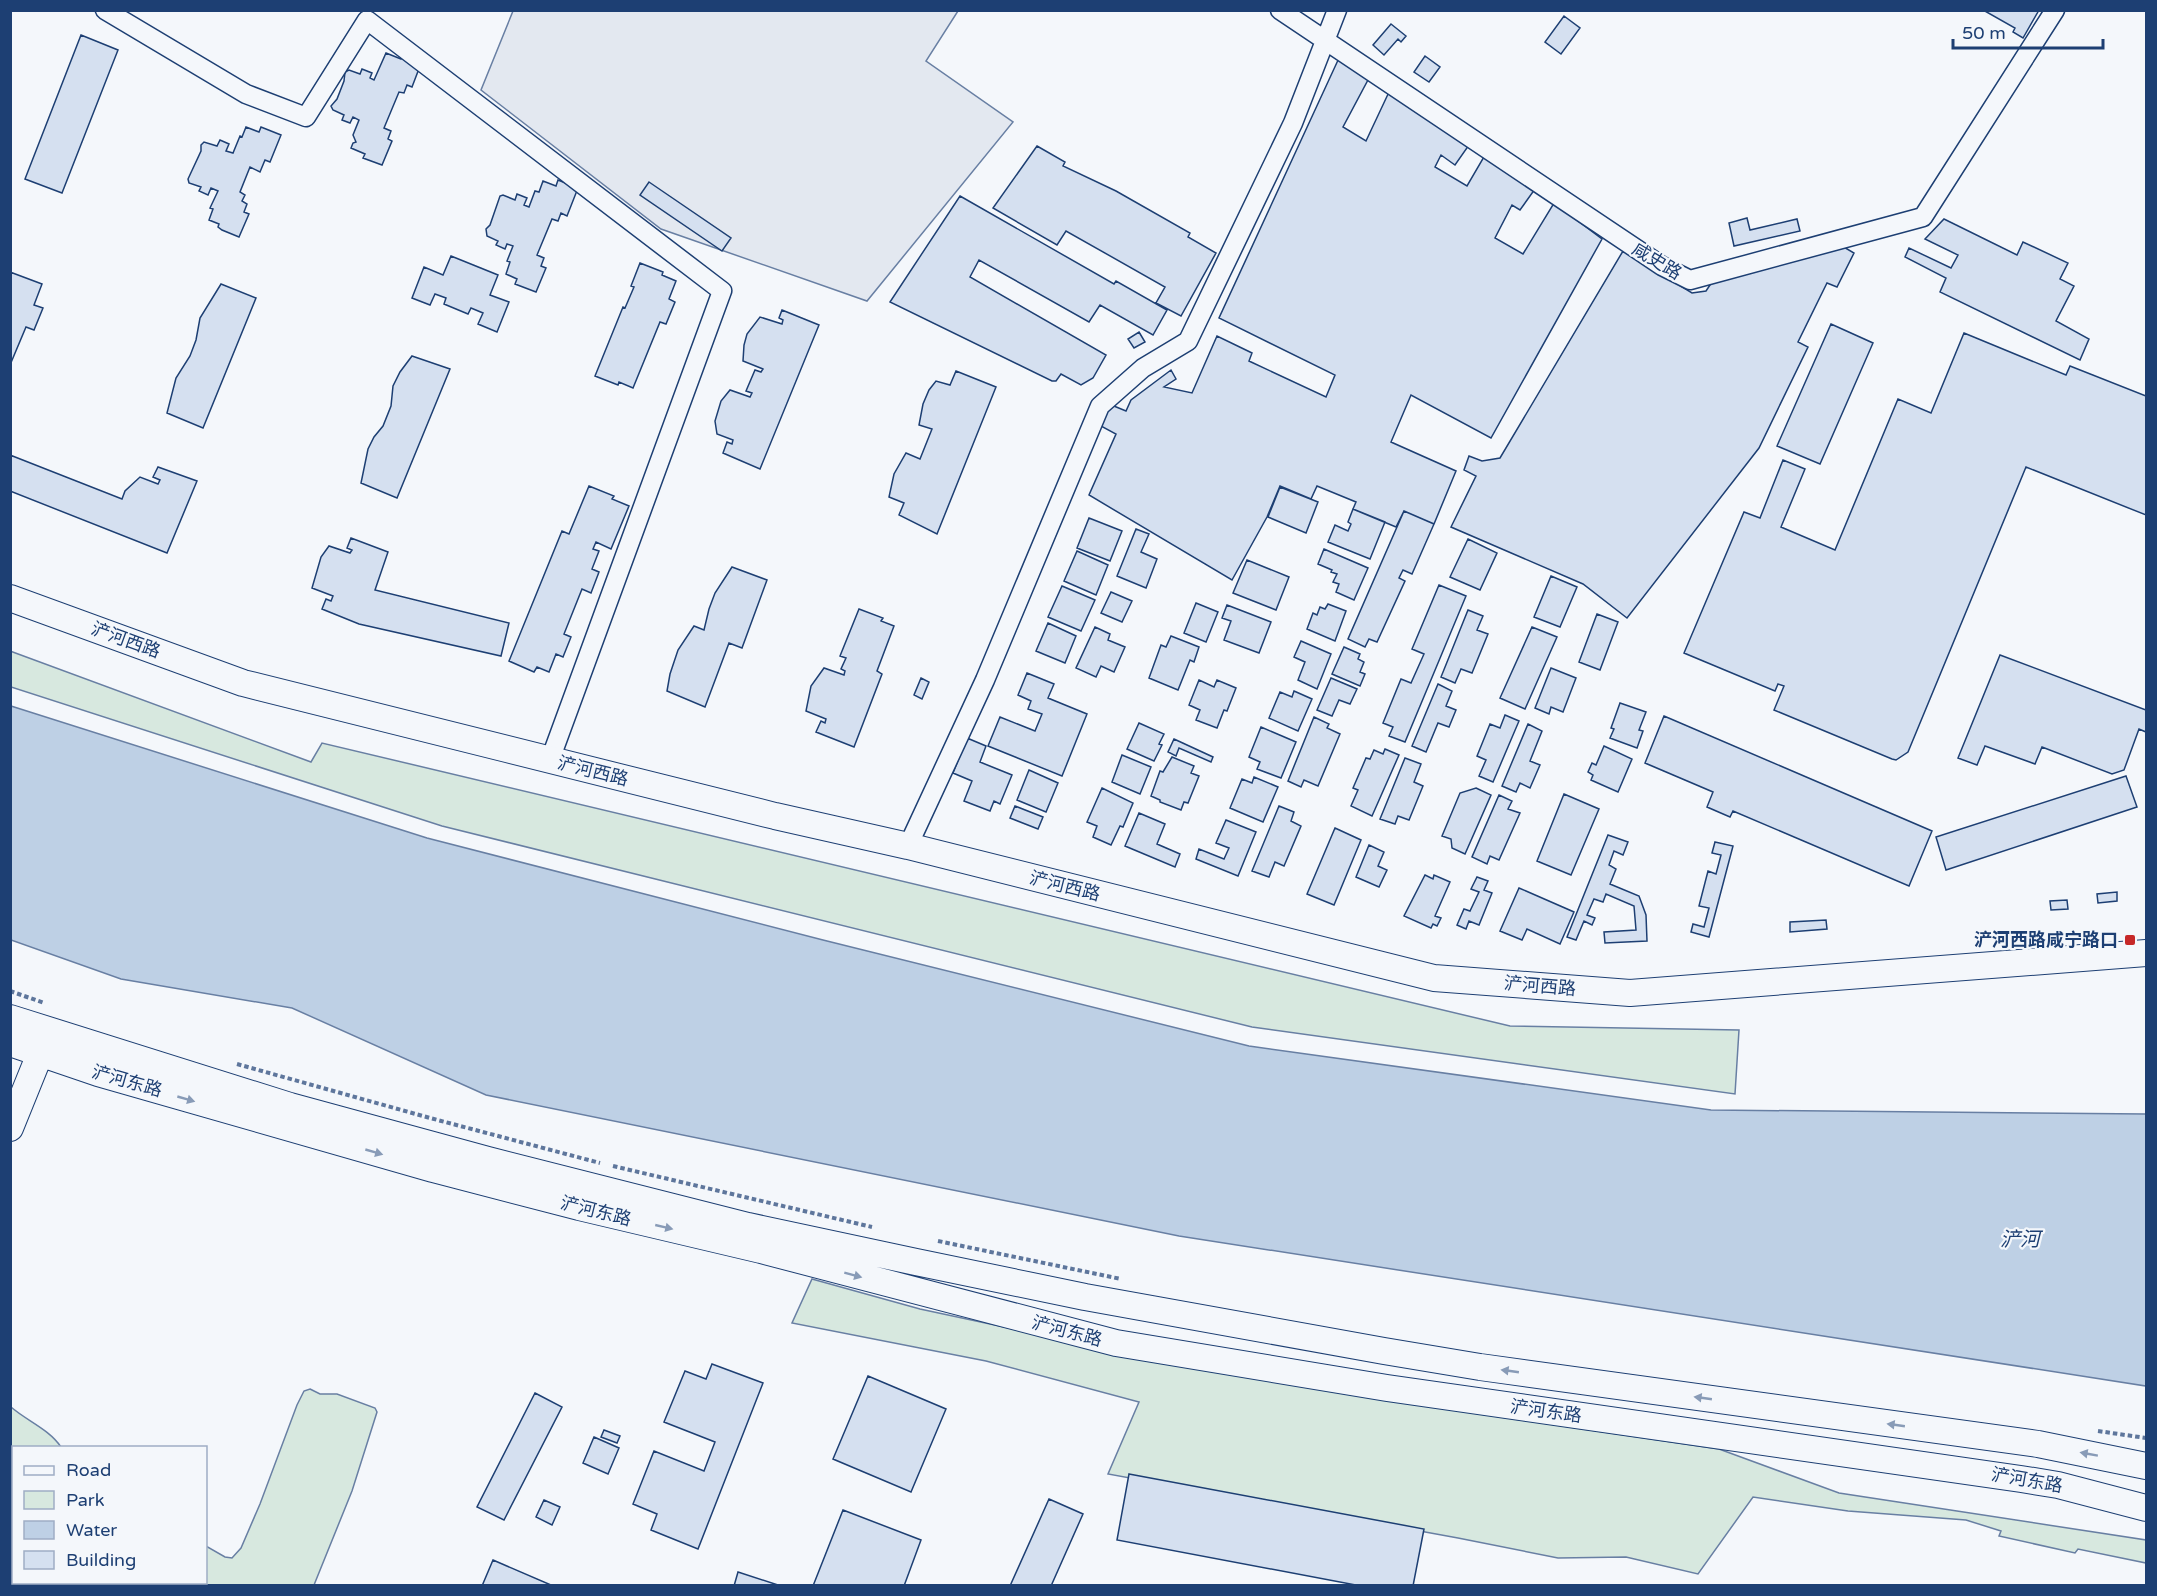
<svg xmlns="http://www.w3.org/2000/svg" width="2157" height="1596" font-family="'Varela Round','Noto Sans SC',sans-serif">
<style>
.green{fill:#d7e8df;stroke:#687fa3;stroke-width:1.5}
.parking{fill:#e3e8f0;stroke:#687fa3;stroke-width:1.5}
.water{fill:#bed0e5;stroke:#687fa3;stroke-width:1.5}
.building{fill:#d5e0f0;stroke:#1d3f73;stroke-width:1.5}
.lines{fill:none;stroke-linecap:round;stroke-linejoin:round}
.street-casing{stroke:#1d3f73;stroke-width:21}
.secondary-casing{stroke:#1d3f73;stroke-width:28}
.path{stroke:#5e769c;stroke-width:4;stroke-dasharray:4.5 3;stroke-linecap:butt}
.street{stroke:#f4f7fb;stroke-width:18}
.secondary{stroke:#f4f7fb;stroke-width:26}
.oneway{fill:#889bb7}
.poi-dot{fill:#c62828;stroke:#f4f7fb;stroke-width:2}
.labels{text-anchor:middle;stroke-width:4.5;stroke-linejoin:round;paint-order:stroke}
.street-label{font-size:18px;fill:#1d3f73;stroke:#f4f7fb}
.poi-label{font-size:18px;font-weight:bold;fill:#1d3f73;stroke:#f4f7fb;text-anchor:end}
.water-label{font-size:20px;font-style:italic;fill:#1d3f73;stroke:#f4f7fb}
</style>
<rect width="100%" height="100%" fill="#f4f7fb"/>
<path class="green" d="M10 651 311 762 322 743 1510 1026 1739 1030 1735 1094 1252 1027 442 826 11 687Z
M812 1279 920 1309 1098 1347 1413 1404 1719 1449 1839 1493 2146 1540V1563L2078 1549 2075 1553 1999 1536 2001 1531 1966 1520 1848 1511 1753 1497 1698 1574 1626 1557 1558 1558 1458 1538 1108 1474 1139 1402 986 1361 792 1323Z
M310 1389 320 1394H337L375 1408 377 1412 352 1491 314 1585H11V1407C27 1421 49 1429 61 1447L14 1448V1582H206V1546L225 1557 232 1558 241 1548 260 1504 297 1405 304 1391Z"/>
<path class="parking" d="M513 11H958L926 61 1013 122 867 301 661 229 481 90Z"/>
<path class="water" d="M11 706 427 838 823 940 1249 1046 1711 1110 2146 1114V1386L1179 1236 486 1095 292 1008 121 979 11 940Z"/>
<path class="building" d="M1983 10H2039L2023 38 2013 32 2015 28Z
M1564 16 1580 28 1561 54 1545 42Z
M1391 24 1406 36 1401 42 1398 39 1384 55 1373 45Z
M81 35 118 50 62 193 25 179Z
M386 53 401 59 403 55 420 66 412 87 407 85 404 93 399 92 384 128 391 131 388 139 392 141 382 165 363 158 365 154 351 148 353 143 356 142 353 135 359 120 353 117 350 123 342 120 344 115 333 110 331 106 337 99 344 81 345 72 349 70 360 74 362 69 372 73 370 78 374 80Z
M1425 56 1440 67 1429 82 1414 72Z
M1339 58 1369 78 1343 127 1366 141 1389 92 1469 145 1455 165 1441 155 1435 167 1467 186 1485 155 1535 189 1520 210 1512 205 1495 238 1523 254 1554 203 1602 239 1491 438 1411 395 1391 442 1456 471 1434 524 1404 511 1396 527 1353 509 1356 502 1317 486 1311 499 1280 486 1267 517 1232 580 1089 495 1116 434 1099 425 1109 404 1126 411 1131 400 1171 370 1176 379 1164 387 1192 393 1217 336 1252 353 1249 361 1326 397 1335 375 1219 318Z
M246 127 259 132 261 127 281 135 270 162 265 160 260 172 250 167 240 192 245 195 242 201 247 204 244 212 249 214 239 237 222 230 218 227 219 224 209 220 213 209 210 208 218 191 211 188 208 195 199 191 201 187 189 183 188 179 201 151V145L204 142 217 146 220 140 229 144 226 151 233 153 240 136 242 137Z
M1037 146 1065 162 1063 166 1116 191 1190 233 1188 237 1216 253 1181 316 1156 303 1165 287 1066 231 1057 245 993 208Z
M558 180 578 188 567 216 561 213 558 221 552 219 537 255 544 258 541 266 546 268 536 292 515 284 517 279 506 274 510 262 507 261 513 246 507 244 505 249 496 245 498 241 487 236 486 229 490 225 500 196 503 195 515 200 517 194 527 198 524 205 529 207 535 191 539 192 543 181 556 186Z
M649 182 731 238 722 251 640 195Z
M960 196 1114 284 1116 281 1167 310 1153 335 1100 305 1089 322 979 260 970 277 1106 355 1093 378 1081 385 1061 374 1056 381H1052L890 302Z
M1747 218 1750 230 1797 219 1800 231 1734 246 1729 223Z
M1944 219 2017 255 2023 242 2068 263 2060 279 2074 286 2056 321 2089 339 2080 360 1940 292 1946 278 1905 257 1909 248 1951 268 1958 255 1925 239Z
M1837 243 1854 253 1837 287 1827 283 1798 342 1808 347 1759 448 1627 618 1583 584 1451 527 1476 476 1464 470 1469 456 1482 461 1500 458 1623 251 1692 293 1706 291 1716 276Z
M451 256 498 275 490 295 509 302 497 332 478 324 483 313 471 308 468 314 444 304 446 298 435 294 430 305 412 298 424 267 443 275Z
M640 263 663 272 662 275 676 281 669 299 675 302 666 324 660 322 633 388 619 382 618 385 595 376 623 307 625 308 634 287 631 286Z
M10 272 42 284 34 305 43 308 34 330 26 327 10 365Z
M221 284 256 298 203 428 167 413 176 378 190 356 196 340 200 318Z
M782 310 819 325 760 469 723 453 727 442 732 444 733 440 717 434 715 421 721 401 730 390 750 397 752 393 746 391 755 370 761 372 763 369 743 361 744 345 747 334 760 317 782 324 783 320 779 318Z
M1831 324 1873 343 1820 464 1777 446Z
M1139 332 1145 342 1134 348 1128 339Z
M1964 333 2066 375 2070 366 2146 396V515L2026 467 1908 752 1896 760 1892 759 1774 710 1784 686 1778 684 1775 691 1684 653 1744 512 1760 518 1783 460 1805 469 1781 527 1835 550 1898 399 1931 413Z
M412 356 450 369 397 498 361 483 368 449 374 437 383 426 391 406 393 386 400 372Z
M956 371 996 387 937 534 899 515 904 503 889 497 894 474 906 453 920 459 932 429 919 425 923 404 929 390 936 381 950 385Z
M10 455 122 499 125 491 140 477 158 484 160 480 153 477 158 467 197 481 167 553 10 491Z
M589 486 614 496 612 499 629 506 611 549 596 542 593 549 599 551 592 569 599 572 591 593 582 589 564 634 571 637 563 657 556 654 549 672 537 667 534 672 509 661 562 531 569 534Z
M1280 487 1318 502 1306 533 1268 517Z
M1353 509 1385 522 1370 559 1328 542 1335 525 1348 531 1351 524 1348 522Z
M1404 511 1434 524 1412 574 1403 570 1399 578 1405 581 1377 642 1369 639 1365 647 1348 639Z
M1089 518 1122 531 1110 561 1077 548Z
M1136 529 1149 534 1141 552 1157 559 1146 588 1117 576Z
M351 538 388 552 375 590 509 623 501 656 359 624 322 609 326 599 331 601 333 596 312 588 321 557 329 546 350 553 352 550 347 548Z
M1468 539 1497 553 1480 590 1450 577Z
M1324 549 1368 568 1354 600 1336 592 1339 584 1333 582 1337 574 1331 572 1332 570 1318 564Z
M1077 551 1108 565 1096 595 1064 581Z
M1247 560 1289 577 1276 610 1233 593Z
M732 567 767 580 742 648 729 643 705 707 667 691 670 674 678 650 694 626 704 630 709 609 715 593Z
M1551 576 1577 587 1560 627 1534 617Z
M1439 585 1466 596 1405 742 1389 736 1393 727 1383 723 1401 679 1411 683 1424 654 1412 649Z
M1062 586 1095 600 1081 631 1048 617Z
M1111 592 1132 601 1122 622 1101 613Z
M1196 603 1218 612 1206 642 1184 633Z
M1328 604 1346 611 1335 641 1307 629 1313 613 1317 615 1320 607 1325 609Z
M1227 605 1271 622 1259 653 1224 640 1231 621 1222 618Z
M859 609 883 618 881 621 894 626 877 671 882 674 854 747 816 732 821 721 825 723 826 719 806 711 811 686 824 668 844 675 845 671 841 669 846 658 840 656Z
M1468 610 1483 616 1477 630 1488 634 1472 673 1461 669 1455 683 1441 677Z
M1597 614 1618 622 1600 670 1579 662Z
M1048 623 1076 636 1065 663 1036 651Z
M1095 627 1110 634 1108 640 1125 647 1114 672 1101 666 1096 677 1076 668Z
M1532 627 1557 637 1525 709 1500 698Z
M1171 636 1199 647 1194 662 1190 660 1178 690 1149 678 1161 645 1166 647Z
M1301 641 1331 654 1317 689 1298 680 1305 662 1294 657Z
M1344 647 1360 654 1358 659 1364 662 1360 672 1365 674 1360 686 1332 674Z
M2000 655 2146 710V732L2139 729 2124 770 2112 774 2042 747 2035 764 1985 746 1977 765 1958 758Z
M1551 668 1576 678 1563 712 1551 707 1549 714 1535 708Z
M1027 673 1054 684 1048 698 1087 714 1062 776 988 746 1000 717 1035 731 1042 714 1028 709 1031 701 1018 695Z
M921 678 929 682 922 699 914 695Z
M1331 678 1357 689 1350 704 1339 700 1332 716 1317 710Z
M1199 680 1214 687 1217 680 1236 688 1227 711 1224 710 1217 728 1196 720 1200 710 1189 705Z
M1438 684 1452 691 1446 706 1456 710 1449 727 1438 723 1426 752 1412 746Z
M1294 691 1312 699 1298 731 1269 718 1280 692 1292 697Z
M1620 703 1646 712 1639 730 1643 731 1637 748 1610 738 1614 729 1611 728Z
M1505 715 1519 721 1493 782 1479 776 1486 760 1477 756 1490 724 1500 728Z
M1664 716 1932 831 1909 886 1733 811 1730 817 1707 807 1713 792 1645 763Z
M1314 717 1329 724 1327 728 1340 734 1318 786 1304 780 1301 787 1288 781Z
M1139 723 1164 734 1159 744 1162 745 1154 761 1127 749Z
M1528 724 1542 731 1530 761 1540 765 1530 788 1520 783 1516 792 1502 786Z
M1261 727 1296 742 1281 778 1257 769 1260 762 1249 757Z
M967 738 986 746 980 762 1012 775 1000 804 994 801 990 811 964 801 972 781 953 773Z
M1174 739 1213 757 1211 762 1179 748 1176 756 1168 752Z
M1604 746 1632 759 1618 792 1591 780 1593 775 1588 772 1592 763 1596 765Z
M1385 749 1399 755 1372 816 1351 806 1358 790 1353 788 1366 758 1370 759 1374 750 1383 754Z
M1122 755 1151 767 1140 794 1112 782Z
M1172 757 1194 766 1191 773 1199 776 1188 803 1184 802 1181 810 1160 802V800L1151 796 1160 771 1163 772Z
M1405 758 1421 764 1414 782 1423 786 1409 820 1398 816 1395 824 1380 819Z
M1029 770 1058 783 1046 812 1017 800Z
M2126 776 2137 807 1946 870 1936 837Z
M1254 777 1278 787 1263 822 1230 808 1242 779 1252 783Z
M1102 788 1133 803 1123 827 1120 826 1111 845 1093 837 1097 826 1087 822Z
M1476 788 1491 795 1465 854 1452 848 1451 839 1442 836 1460 793Z
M1564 794 1599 809 1571 875 1537 861Z
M1499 795 1512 801 1508 809 1520 813 1499 860 1490 856 1487 864 1472 857Z
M1015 806 1043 817 1038 829 1010 818Z
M1279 806 1294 812 1291 821 1301 826 1284 866 1275 862 1269 877 1252 871Z
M1139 813 1165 824 1157 844 1180 854 1175 867 1125 846Z
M1226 820 1256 832 1238 876 1196 859 1199 849 1224 859 1229 848 1216 843Z
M1335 828 1361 840 1334 905 1307 894Z
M1608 835 1628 842 1623 855 1614 851 1609 865 1616 869 1610 884 1639 896 1646 915 1647 941 1605 943 1604 932 1636 930 1634 906 1606 894 1603 902 1594 899 1587 915 1595 918 1592 925 1584 921 1576 940 1567 937Z
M1715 842 1733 846 1709 937 1691 932 1693 924 1704 927 1709 908 1699 906 1708 871 1716 874 1721 855 1712 853Z
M1369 845 1384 852 1378 866 1387 870 1379 887 1356 877Z
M1425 875 1433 879 1434 875 1450 882 1435 916 1441 918 1437 926 1433 924 1431 928 1404 916Z
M1477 877 1488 881 1484 890 1492 893 1479 925 1469 921 1466 929 1457 925 1464 909 1470 911 1479 892 1471 889Z
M1519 888 1574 912 1560 944 1527 929 1522 940 1500 931Z
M2117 892V901L2098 903 2097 894Z
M2067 900 2068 909 2051 910 2050 901Z
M1826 920 1827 929 1790 932V922Z
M712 1364 763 1383 698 1549 651 1530 657 1514 633 1504 654 1451 704 1471 715 1442 664 1422 685 1371 706 1379Z
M868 1376 946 1409 911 1492 833 1459Z
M535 1393 562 1407 504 1520 477 1507Z
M604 1430 620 1436 617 1443 601 1437Z
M594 1437 619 1448 608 1474 583 1463Z
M1129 1474 1424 1529 1413 1586H1361L1117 1540Z
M1049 1499 1083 1514 1051 1586H1010Z
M544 1500 560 1507 552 1525 536 1517Z
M843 1510 921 1540 904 1586H813Z
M493 1560 551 1585V1586H482Z
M738 1572 781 1586H734Z"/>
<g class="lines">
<defs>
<path id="street" d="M105 10 246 94 306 117 367 20 722 291 550 760
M1280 10 1662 266 1690 280 1923 217 2055 10
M908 846 985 680 1100 406 1143 368 1188 341 1293 123 1337 10"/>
<path id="secondary" d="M10 598 243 683 775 816 908 846 1434 978 1630 993 2146 953
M10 1018 290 1106 488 1160 748 1226 916 1262 1085 1297 1384 1351 1480 1367 2038 1444 2146 1466
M10 1043 98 1073 433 1169 579 1207 761 1250 1116 1343 1387 1388 2021 1479 2058 1485 2146 1508
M10 1128 46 1039"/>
</defs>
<use href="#street" class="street-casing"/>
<use href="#secondary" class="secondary-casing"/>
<path class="path" d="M10 991 44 1003
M237 1064 430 1118 600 1163
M613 1166 872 1227
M938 1241 1121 1279
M2098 1431 2146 1438"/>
<use href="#street" class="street"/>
<use href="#secondary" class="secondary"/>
</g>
<defs><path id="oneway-solid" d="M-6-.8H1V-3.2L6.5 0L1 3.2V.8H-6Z" transform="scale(1.5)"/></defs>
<g class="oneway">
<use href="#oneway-solid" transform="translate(186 1099) rotate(16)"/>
<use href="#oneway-solid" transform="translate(374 1152) rotate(16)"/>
<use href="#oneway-solid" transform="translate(664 1227) rotate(13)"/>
<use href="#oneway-solid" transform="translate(853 1275) rotate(15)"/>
<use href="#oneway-solid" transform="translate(1510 1371) rotate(-172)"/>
<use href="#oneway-solid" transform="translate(1703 1398) rotate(-172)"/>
<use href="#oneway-solid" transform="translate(1896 1425) rotate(-172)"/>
<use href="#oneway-solid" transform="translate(2089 1454) rotate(-170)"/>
</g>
<rect class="poi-dot" x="2124" y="934" width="12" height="12" rx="3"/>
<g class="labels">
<g class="street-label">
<text transform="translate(1657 261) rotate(31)" y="6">咸史路</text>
<text transform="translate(126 640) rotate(20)" y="6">浐河西路</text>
<text transform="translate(593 771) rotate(14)" y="6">浐河西路</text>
<text transform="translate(1065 886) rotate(14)" y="6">浐河西路</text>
<text transform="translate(1540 986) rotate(5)" y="6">浐河西路</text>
<text transform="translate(127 1081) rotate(16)" y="6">浐河东路</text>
<text transform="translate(596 1211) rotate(14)" y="6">浐河东路</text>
<text transform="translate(1067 1331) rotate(15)" y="6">浐河东路</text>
<text transform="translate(1546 1411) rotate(8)" y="6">浐河东路</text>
<text transform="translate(2027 1480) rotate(10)" y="6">浐河东路</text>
</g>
<g class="poi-label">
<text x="2118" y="946">浐河西路咸宁路口</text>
</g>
<g class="water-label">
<text x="2020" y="1246">浐河</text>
</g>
</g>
<rect width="2157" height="1596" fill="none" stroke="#1d3f73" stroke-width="24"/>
<rect x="12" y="1446" width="195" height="138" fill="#f4f7fb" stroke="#9eadc5" stroke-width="1.5"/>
<rect x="24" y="1466" width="30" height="9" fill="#f4f7fb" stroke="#9eadc5" stroke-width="1.5"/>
<text x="66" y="1476" font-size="18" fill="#1d3f73">Road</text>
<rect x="24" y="1491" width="30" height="18" fill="#d7e8df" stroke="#9eadc5" stroke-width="1.5"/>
<text x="66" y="1506" font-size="18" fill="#1d3f73">Park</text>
<rect x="24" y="1521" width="30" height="18" fill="#bed0e5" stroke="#9eadc5" stroke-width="1.5"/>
<text x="66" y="1536" font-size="18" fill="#1d3f73">Water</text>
<rect x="24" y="1551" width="30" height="18" fill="#d5e0f0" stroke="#9eadc5" stroke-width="1.5"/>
<text x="66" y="1566" font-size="18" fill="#1d3f73">Building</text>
<path d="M1953 39v9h150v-9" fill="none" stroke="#1d3f73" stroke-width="3"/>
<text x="1962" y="39" font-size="18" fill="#1d3f73" stroke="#f4f7fb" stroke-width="4.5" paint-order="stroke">50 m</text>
</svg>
